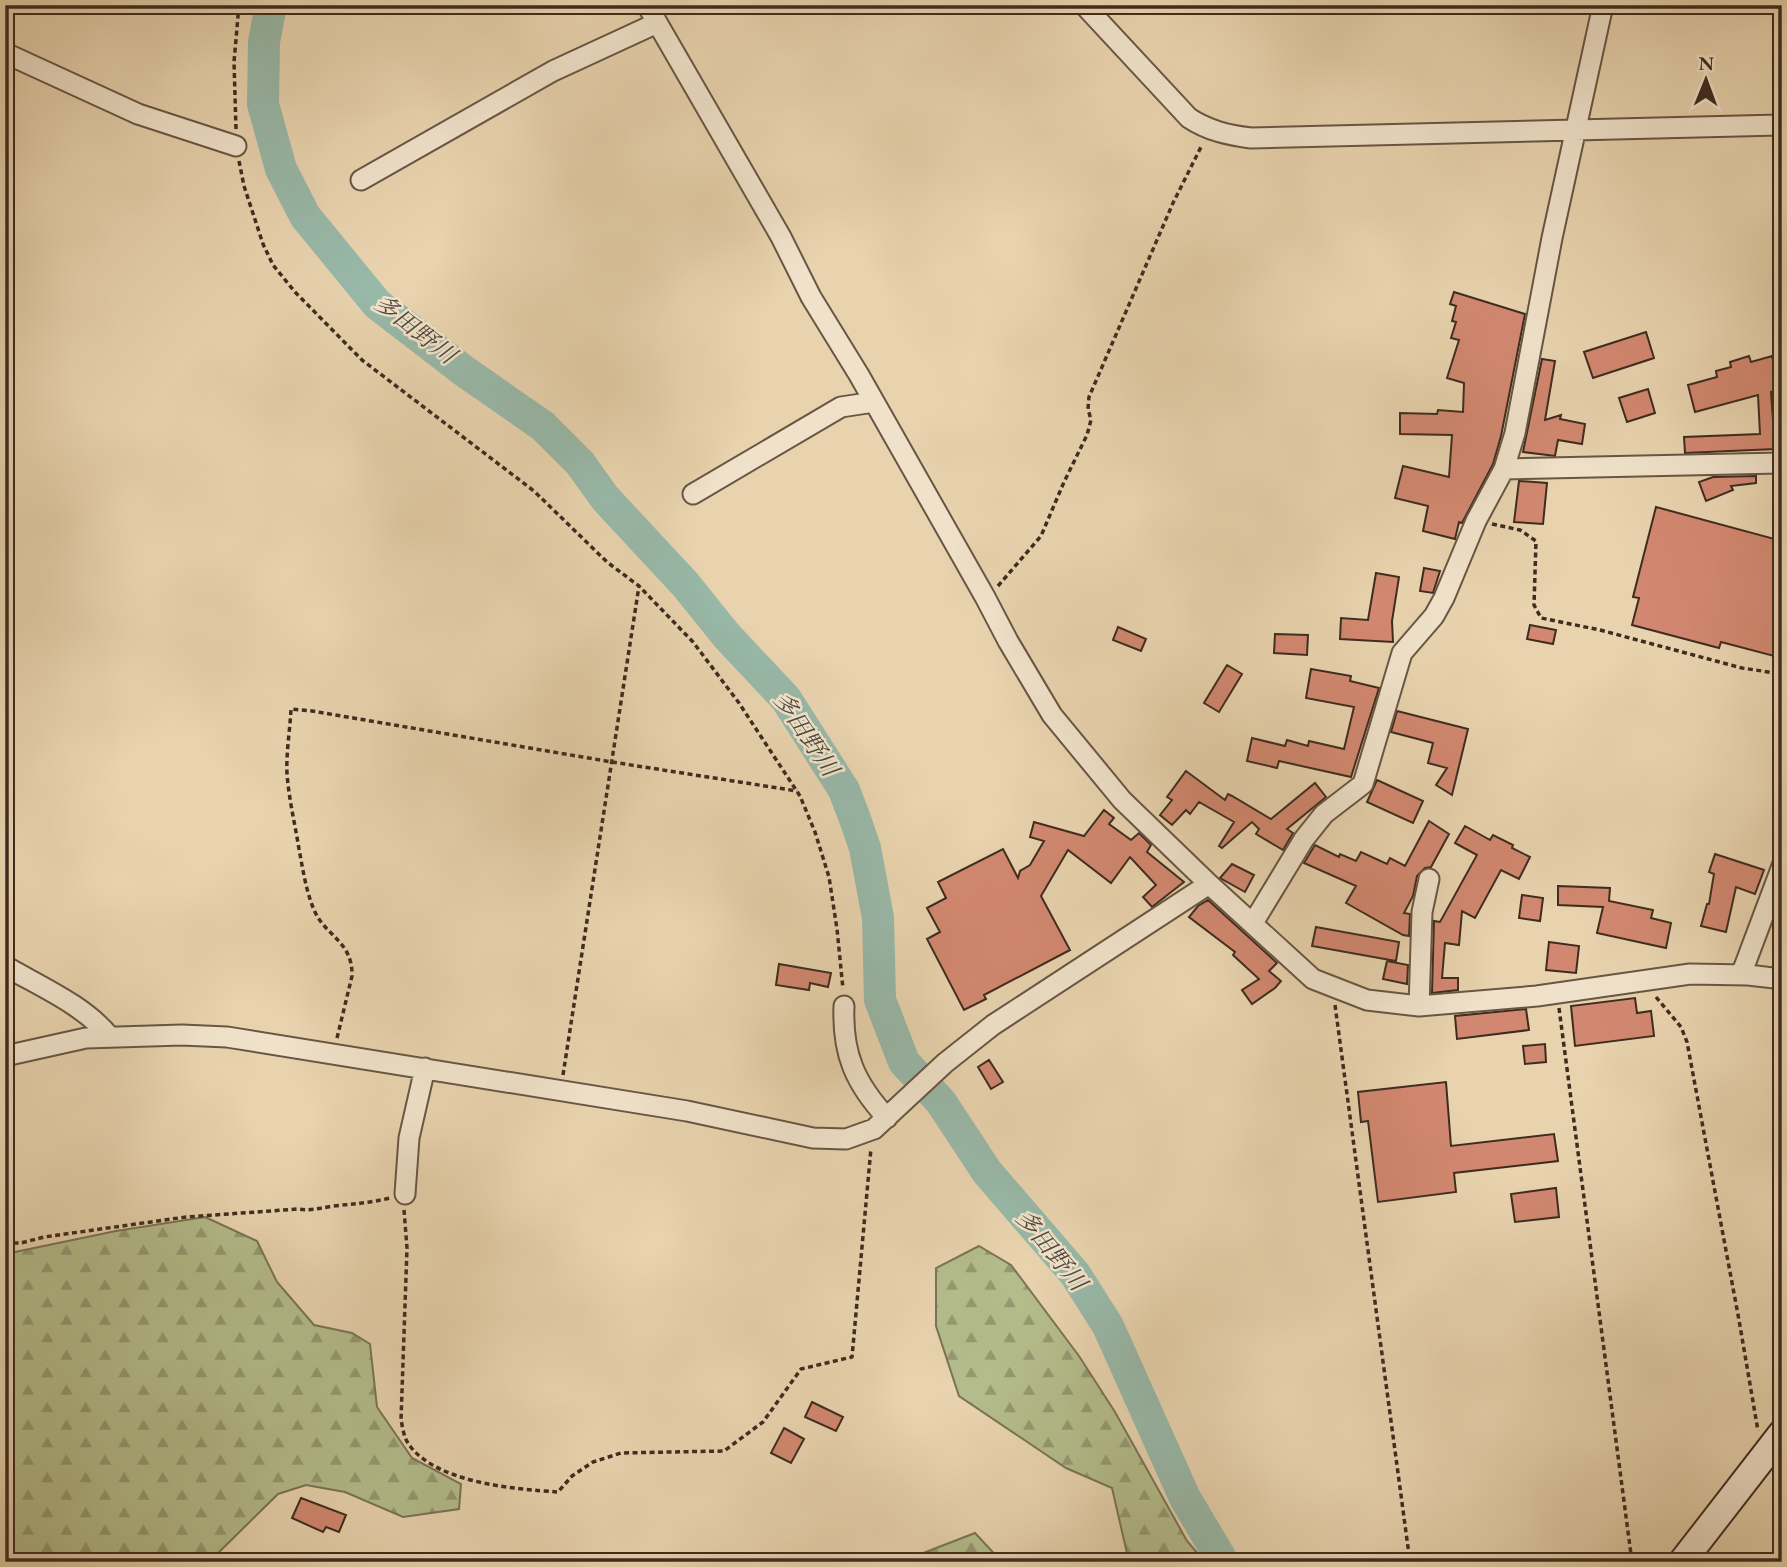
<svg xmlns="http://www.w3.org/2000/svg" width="1787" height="1567" font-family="'EB Garamond','Noto Serif JP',serif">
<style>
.forest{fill:url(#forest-firs);stroke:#797456;stroke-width:2}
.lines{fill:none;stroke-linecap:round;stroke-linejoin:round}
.river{stroke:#98b8a8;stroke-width:32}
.building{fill:#d28870;stroke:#3e2c20;stroke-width:2}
.street-casing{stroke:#685644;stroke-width:23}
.secondary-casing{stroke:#3e2c20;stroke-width:30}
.path{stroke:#3e2c20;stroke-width:3.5;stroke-dasharray:5 3.5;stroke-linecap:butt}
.street{stroke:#f0e2ca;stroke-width:19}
.secondary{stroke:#f0e2ca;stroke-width:26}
.labels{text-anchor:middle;stroke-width:5;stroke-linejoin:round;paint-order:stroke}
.water-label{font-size:24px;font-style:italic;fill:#50483b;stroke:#f0e2ca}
</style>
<defs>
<pattern id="forest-firs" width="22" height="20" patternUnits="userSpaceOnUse" patternTransform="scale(1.75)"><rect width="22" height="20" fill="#b4bc8b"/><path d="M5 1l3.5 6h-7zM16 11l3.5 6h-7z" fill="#949971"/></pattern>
</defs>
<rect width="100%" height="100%" fill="#e8d3ae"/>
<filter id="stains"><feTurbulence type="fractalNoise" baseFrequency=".00286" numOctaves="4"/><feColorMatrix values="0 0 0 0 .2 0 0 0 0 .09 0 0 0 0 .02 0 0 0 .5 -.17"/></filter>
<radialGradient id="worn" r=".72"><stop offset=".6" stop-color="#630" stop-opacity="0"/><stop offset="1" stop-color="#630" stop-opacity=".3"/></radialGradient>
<path class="forest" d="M205 1217 257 1241 277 1282 314 1325 352 1333 370 1344 377 1407 412 1458 461 1484 459 1509 403 1517 345 1492 306 1485 278 1494 209 1562H5V1254L116 1231Z
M979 1246 1011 1265 1079 1356 1115 1412 1187 1541 1205 1562H1129L1112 1488 1066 1468 959 1396 936 1326V1268Z
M975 1533 1002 1562H900Z"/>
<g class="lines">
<path class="river" d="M271 5 264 42 263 104 281 169 305 216 377 304 464 371 543 426 580 463 605 498 685 584 726 635 786 699 844 790 855 819 865 848 878 918 880 1000 904 1062 941 1102 987 1172 1075 1274 1108 1326 1185 1498 1223 1562"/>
</g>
<path class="building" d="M1454 292 1525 314 1501 436 1493 464 1462 523 1459 522 1455 539 1423 531 1428 506 1395 498 1403 466 1449 477 1452 435 1400 434V413L1437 414 1438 410 1463 412 1464 383 1447 378 1459 340 1451 338 1456 322 1452 321 1456 306 1450 304Z
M1646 332 1654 358 1593 378 1584 352Z
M1749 356 1751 362 1772 356 1780 389 1771 392 1775 449 1685 453 1684 437 1760 434 1758 395 1695 412 1688 385 1717 377 1716 371 1731 367 1730 362Z
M1542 359 1555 361 1545 420 1561 415 1560 419 1585 424 1582 444 1558 440 1555 456 1523 452Z
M1648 389 1655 413 1627 422 1619 398Z
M1756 476V483L1731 486 1733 490 1706 501 1699 482 1713 477Z
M1519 481 1547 483 1543 524 1514 522Z
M1656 507 1782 541V658L1721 642 1719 648 1632 625 1639 598 1633 597Z
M1424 568 1440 571 1433 593 1420 591Z
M1376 573 1399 577 1392 621 1393 642 1340 639 1341 618 1368 620Z
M1530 625 1556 630 1553 644 1527 639Z
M1118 627 1146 639 1141 651 1113 640Z
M1275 634 1308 635 1307 655 1274 653Z
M1227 665 1242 674 1219 712 1204 703Z
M1311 669 1351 676 1350 681 1379 688 1351 777 1279 761 1277 768 1247 761 1252 738 1285 746 1287 740 1308 746 1309 741 1344 749 1354 707 1306 698Z
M1397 711 1468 729 1452 795 1436 785 1447 768 1428 763 1433 743 1391 732Z
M1186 771 1225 800 1228 794 1232 796 1271 819 1315 783 1326 797 1287 829 1293 833 1283 850 1256 834 1259 829 1252 822 1222 848 1219 846 1234 822 1199 802 1190 814 1186 810 1172 825 1160 815 1172 800 1167 797Z
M1377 780 1423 801 1413 823 1367 802Z
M1104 810 1114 818 1109 824 1131 840 1139 833 1151 845 1147 852 1184 882 1152 907 1143 897 1156 885 1130 857 1111 883 1068 850 1041 896 1070 950 984 995 986 999 964 1010 927 939 940 932 927 908 946 898 938 882 1003 849 1018 878 1020 871 1030 865 1044 841 1030 837 1034 822 1084 836Z
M1429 821 1449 834 1431 867 1425 868 1417 876 1413 896 1404 913 1410 914 1409 936 1403 935 1346 903 1356 886 1304 863 1315 845 1339 857 1340 854 1356 861 1361 852 1387 864 1390 858 1405 866Z
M1465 826 1490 840 1493 835 1513 845 1512 848 1530 857 1519 879 1501 870 1475 918 1462 911 1459 945 1445 943 1442 978H1458V990L1432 993 1434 921 1440 922 1477 855 1455 843Z
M1715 854 1764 870 1755 894 1736 887 1726 932 1701 926 1707 904H1709L1714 874 1709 872Z
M1232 864 1254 875 1245 892 1220 878Z
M1558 886 1610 888 1609 901 1653 910 1651 918 1671 923 1666 948 1597 933 1603 907 1558 905Z
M1522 895 1543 898 1540 921 1519 918Z
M1208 900 1277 963 1269 971 1281 981 1275 988 1252 1004 1242 990 1259 979 1233 955 1235 952 1189 917 1198 906Z
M1316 927 1399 942 1396 961 1312 946Z
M1549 942 1579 946 1576 973 1546 970Z
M1387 961 1408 965 1407 984 1383 979Z
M779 964 831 973 828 987 810 983 809 990 776 985Z
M1635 998 1637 1013 1651 1011 1654 1036 1575 1046 1571 1006Z
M1526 1009 1529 1030 1457 1039 1455 1016Z
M1545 1044 1546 1062 1525 1064 1523 1046Z
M989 1060 1003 1082 991 1089 978 1067Z
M1446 1082 1451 1146 1554 1134 1558 1161 1454 1173 1456 1192 1378 1202 1368 1121 1361 1122 1358 1092Z
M1556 1188 1559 1217 1515 1222 1511 1194Z
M812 1402 843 1417 836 1431 805 1417Z
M784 1428 804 1439 791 1463 771 1453Z
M301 1498 346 1515 339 1532 326 1527 323 1532 292 1518Z"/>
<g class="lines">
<defs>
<path id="street" d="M647 5 781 237 811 297 859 375 985 597 1008 641 1052 715 1122 800 1209 884 1313 979 1367 1000 1419 1006 1537 996 1690 974 1748 975 1782 979
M1084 5 1189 118C1209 131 1228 135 1251 138L1782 125
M5 53 138 114 236 146
M361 180 553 71 657 23
M1504 469 1782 463
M693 494 841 407 874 402
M1253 923 1304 839 1324 814 1363 784 1402 653 1434 616 1444 598 1476 521 1504 469 1515 433 1552 238 1603 5
M5 966C41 987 84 1005 110 1037
M1741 975 1782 866
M844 1006C842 1054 855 1083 887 1118
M1419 1006 1422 912 1429 879
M5 1056 86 1038 182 1035 227 1037 687 1111 813 1138 846 1139 874 1129 945 1063 993 1025 1209 884
M405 1194 409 1138 425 1068"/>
<path id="secondary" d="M1682 1562 1782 1433"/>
</defs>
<use href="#street" class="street-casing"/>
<use href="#secondary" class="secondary-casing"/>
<path class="path" d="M236 129 234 62 239 5
M239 161 244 186 263 244 273 265 295 292 362 360 534 491 607 562 639 586 693 642 739 703 800 796 815 832 829 877 837 929 843 989
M1492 524 1520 530 1536 541 1534 605 1541 618 1600 630 1742 668 1782 674
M998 586 1041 536 1064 482 1087 435 1091 420 1088 409 1089 397 1173 203 1202 145
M1656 997 1681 1027 1687 1042 1739 1320 1758 1431
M1335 1005 1410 1562
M1559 1008 1632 1562
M337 1038 352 976C353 942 326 936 315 912 306 892 303 870 299 849 295 824 289 800 287 774 286 753 290 730 291 709L312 711 612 762 797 791
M563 1075 639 586
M404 1210 407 1248 401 1420C403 1429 404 1439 410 1446 438 1483 514 1489 558 1492L572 1476 593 1462 621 1453 724 1451 763 1422 801 1369 852 1357 871 1148
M5 1243H21L44 1237 186 1217 298 1209C311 1211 321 1208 333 1206 353 1204 370 1203 390 1198"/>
<use href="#street" class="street"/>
<use href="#secondary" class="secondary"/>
</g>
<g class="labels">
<g class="water-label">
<text transform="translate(415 329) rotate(38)" y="8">多田野川</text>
<text transform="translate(806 734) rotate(56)" y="8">多田野川</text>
<text transform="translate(1051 1250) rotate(51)" y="8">多田野川</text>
</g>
</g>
<rect width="1787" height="1567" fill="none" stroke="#e8d3ae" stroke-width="28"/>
<rect x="7" y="7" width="1773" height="1553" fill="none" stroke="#3e2c20" stroke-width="3.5"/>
<rect x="14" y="14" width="1759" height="1539" fill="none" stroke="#3e2c20" stroke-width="2"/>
<g transform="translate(1706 80) rotate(1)" stroke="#f0e2ca" stroke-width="5" paint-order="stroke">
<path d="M0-5L12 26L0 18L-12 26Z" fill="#3e2c20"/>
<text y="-10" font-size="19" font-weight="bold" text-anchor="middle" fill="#3e2c20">N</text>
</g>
<rect width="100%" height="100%" filter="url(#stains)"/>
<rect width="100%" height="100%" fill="url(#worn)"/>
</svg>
